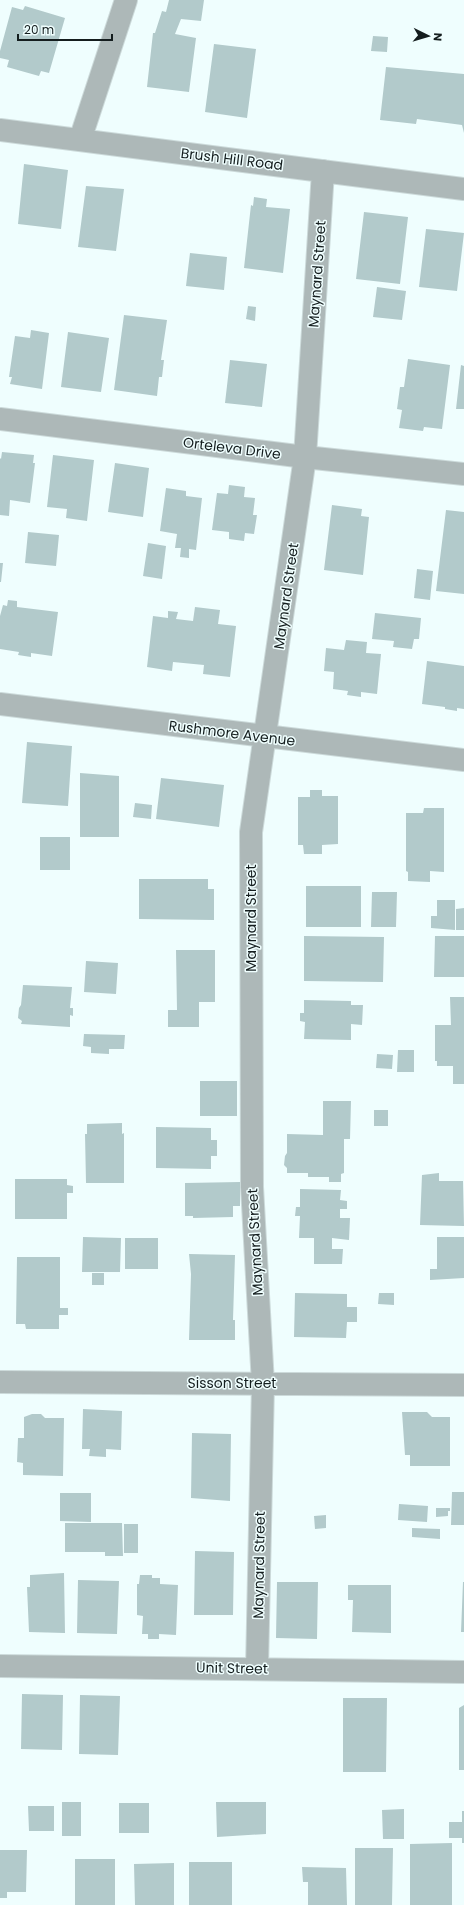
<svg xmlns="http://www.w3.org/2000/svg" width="464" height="1905" font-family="Poppins,sans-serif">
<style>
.building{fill:#b2cacb}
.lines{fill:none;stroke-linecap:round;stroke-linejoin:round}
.minor-casing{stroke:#ccdada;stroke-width:24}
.minor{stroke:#adb8b8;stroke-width:22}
.labels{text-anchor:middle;stroke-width:3;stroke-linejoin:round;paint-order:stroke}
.street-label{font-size:14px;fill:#141d1e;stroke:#effefe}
</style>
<rect width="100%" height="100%" fill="#effefe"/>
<path class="building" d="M169 0H204L201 21 181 19 175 34 196 38 189 92 147 87 153 33H155L162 11 166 12Z
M25 6 65 18 49 73 41 71 39 76 7 67 9 60 0 58V51L12 7 23 10Z
M373 36 388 37 387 52 371 51Z
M214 44 256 49 247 118 205 112Z
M386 67 464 74V133L462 125 417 119 416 124 380 120Z
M24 164 68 170 61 229 18 224Z
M86 186 124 189 116 251 78 247Z
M254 197 267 199 266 207 290 209 283 273 244 268 251 205 253 206Z
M364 212 408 217 400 284 356 279Z
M426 229 464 233 457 291 419 287Z
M190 253 227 257 224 290 186 286Z
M377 287 406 291 402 320 373 317Z
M248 306 256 307 255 321 246 319Z
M124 315 167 320 161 360H164L162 377H159L157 396 114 390Z
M31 330 49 333 42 389 10 384 12 377H9L15 336 30 338Z
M68 332 109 338 101 392 61 387Z
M408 359 450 365 442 429 424 427 423 431 399 428 402 410 397 409 400 387H404Z
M230 360 267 364 262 407 225 403Z
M461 365 464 366V409H456Z
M2 452 34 455 33 463H35L30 503 10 500 9 516 0 515V458L1 459Z
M53 455 94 460 87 521 66 518 67 509 47 507Z
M115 463 149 468 143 517 108 512Z
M229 485 245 487 244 497 255 498 253 515H257L254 534 245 533 244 541 229 539V532L212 530 217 493 228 494Z
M166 488 186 491V496L202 498 196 550 189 549V558L180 557 181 548H175L177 534 160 531Z
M332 505 362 509 361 516 369 517 363 575 324 570Z
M446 510 464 512V594L436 591Z
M28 532 59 535 56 566 25 563Z
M148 543 166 546 162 579 143 576Z
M0 563H3L1 582H0Z
M417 569 433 571 430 600 414 598Z
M8 600 17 601V607L58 612 52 656 31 653V657L18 655 19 652 0 649V616L3 605 7 606Z
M195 607 220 610 218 624 236 626 230 677 203 674 204 665 173 662 172 671 147 667 153 616 168 618V611L178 612 176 619 193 621Z
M375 613 421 618 419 639H414L412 649 393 647 394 641 372 639Z
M346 640 367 642 366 653 381 654 377 694 361 692V697L347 695 348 691 333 689 334 672 324 671 326 648 344 650Z
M427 661 464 666V709L457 708V711L445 709V707L422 704Z
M27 742 72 746 68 806 22 803Z
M80 773 119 776V837H80Z
M161 778 224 785 219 827 156 819Z
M310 790H322V796H338V844L322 845V854H304L303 845H298V797H310Z
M135 803 152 805 151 819 133 817Z
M424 808H444V872L430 871V882L408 881V872L406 871V813H423Z
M40 837H70V870H40Z
M139 879H208V889H214V920L139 919Z
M306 886H361V927H306Z
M372 892H397L396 927H371Z
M437 900H455V930L431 928V916H437Z
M464 908V930H456V909Z
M304 936 384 937 383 982 304 981Z
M435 936H464V977H434Z
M176 950H215V1002H199V1027H168V1010H177Z
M86 961 118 963 116 994 84 992Z
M23 985 72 987 70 1008H73V1016L70 1015V1027L21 1024 22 1021 18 1018 19 1008 21 1005Z
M450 997H464V1084H453V1066H437V1061H435V1025H451Z
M304 1000 351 1001V1005H363L362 1025 351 1024V1040L304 1039 305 1022 300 1021V1013H304Z
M84 1034 125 1035 124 1049H109V1054L91 1053V1047L83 1046Z
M398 1050H414V1072H397Z
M377 1054 393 1055 392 1069 376 1068Z
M200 1081H237V1116H200Z
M323 1101H351L350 1139H344V1173L341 1174V1182H329V1177H308V1173H287V1168L284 1165 285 1156 287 1153V1134L323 1135Z
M374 1110H388V1126H374Z
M122 1123V1134L124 1133V1183H86L85 1134H87V1124Z
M156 1127 211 1128V1140H217V1156H211V1169L156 1168Z
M439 1173V1181H463L464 1226 420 1225 422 1175Z
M15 1179H67V1185L73 1186V1193H67V1219H15Z
M240 1182V1206H233V1217L193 1218V1216H185V1183Z
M300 1189 341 1190 340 1200 347 1201V1209H340V1218H350L349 1240 332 1238V1249H343L342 1264H314V1238H299L300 1216H295L296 1207H300Z
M83 1237 121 1238 120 1272H82Z
M437 1237H464V1278L430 1280V1269H437Z
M125 1238H158V1269H125Z
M189 1254 235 1255 233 1320H235V1340H189L191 1274Z
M17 1257H60V1308H68V1315H59V1329H26L25 1324H16Z
M92 1273H104V1285H92Z
M295 1293 347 1294V1307H357V1322H347L346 1338 294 1337Z
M379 1293H394V1305L378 1304Z
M83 1409 122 1411 121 1450 106 1449V1457L89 1456 90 1449H82Z
M402 1412H427L432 1417H450V1466H410V1455H405Z
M32 1414H41L45 1418H64L63 1476 23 1475V1463L17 1462 18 1438H24V1417Z
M192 1433 231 1434 230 1501 191 1498Z
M452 1492H464V1525H451Z
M60 1493H91V1522L60 1521Z
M399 1504 428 1506 427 1522 398 1520Z
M436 1508H450V1511H448V1516L436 1517Z
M326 1515V1528L315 1529 314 1516Z
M65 1523H122L123 1556H105V1552H65Z
M124 1524H138V1553H124Z
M412 1528 440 1529V1539L412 1537Z
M195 1551 234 1552 233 1615H194Z
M64 1573 65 1633 29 1632 27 1587H30V1575Z
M140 1575H152V1578H160V1584L178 1585 176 1635 159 1634V1639H148V1634H142L143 1616 137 1615V1584H139Z
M78 1580 119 1581 117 1634 77 1633Z
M277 1582H318L317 1639 276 1638Z
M463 1582H464V1632H461Z
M348 1585H391V1633L352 1632 353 1600H348Z
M22 1694 63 1695 62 1750 21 1749Z
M80 1695 120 1696 118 1755 79 1754Z
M343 1698H387L386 1772H343Z
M464 1705V1770H459V1708Z
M62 1802H81V1836H62Z
M216 1802H266V1834L217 1837Z
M119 1803H149V1833H119Z
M28 1806H54V1831H29Z
M404 1809V1839H383L382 1810Z
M462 1811H464V1843H462V1838H449V1822H462Z
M452 1843V1905H410V1844Z
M355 1848H393L392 1905H355Z
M0 1850H27L26 1892H7V1898H0Z
M75 1859H115V1905H75Z
M189 1862H232V1905H189Z
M174 1863V1905H135L134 1864Z
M302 1867 346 1868 347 1905H308V1882H303Z"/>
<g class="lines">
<defs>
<path id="minor" d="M0 130 464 189
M80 140 126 0
M0 419 305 457 464 474
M0 704 464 760
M0 1382 464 1385
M0 1666 464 1672
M257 1669 263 1384 252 1187 251 832 305 457 323 171"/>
</defs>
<use href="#minor" class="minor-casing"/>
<use href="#minor" class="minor"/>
</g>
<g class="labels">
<g class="street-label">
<text transform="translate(232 159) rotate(7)" y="5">Brush Hill Road</text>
<text transform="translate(317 274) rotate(-86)" y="5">Maynard Street</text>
<text transform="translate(232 448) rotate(7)" y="5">Orteleva Drive</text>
<text transform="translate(286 596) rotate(-82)" y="5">Maynard Street</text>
<text transform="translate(232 733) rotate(7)" y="5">Rushmore Avenue</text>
<text transform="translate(251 918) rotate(-90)" y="5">Maynard Street</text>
<text transform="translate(255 1242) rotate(-93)" y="5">Maynard Street</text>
<text x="232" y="1388">Sisson Street</text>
<text transform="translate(259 1565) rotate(-89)" y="5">Maynard Street</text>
<text transform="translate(232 1668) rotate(1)" y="5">Unit Street</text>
</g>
</g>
<g transform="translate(428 36) rotate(95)" stroke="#effefe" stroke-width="3" paint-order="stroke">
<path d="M0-3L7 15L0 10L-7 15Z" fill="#141d1e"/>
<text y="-6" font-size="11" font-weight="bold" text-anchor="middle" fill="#141d1e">N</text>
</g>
<path d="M18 34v6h94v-6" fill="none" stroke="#141d1e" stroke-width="2"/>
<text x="24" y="34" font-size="12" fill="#141d1e" stroke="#effefe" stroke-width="3" paint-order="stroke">20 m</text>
</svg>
